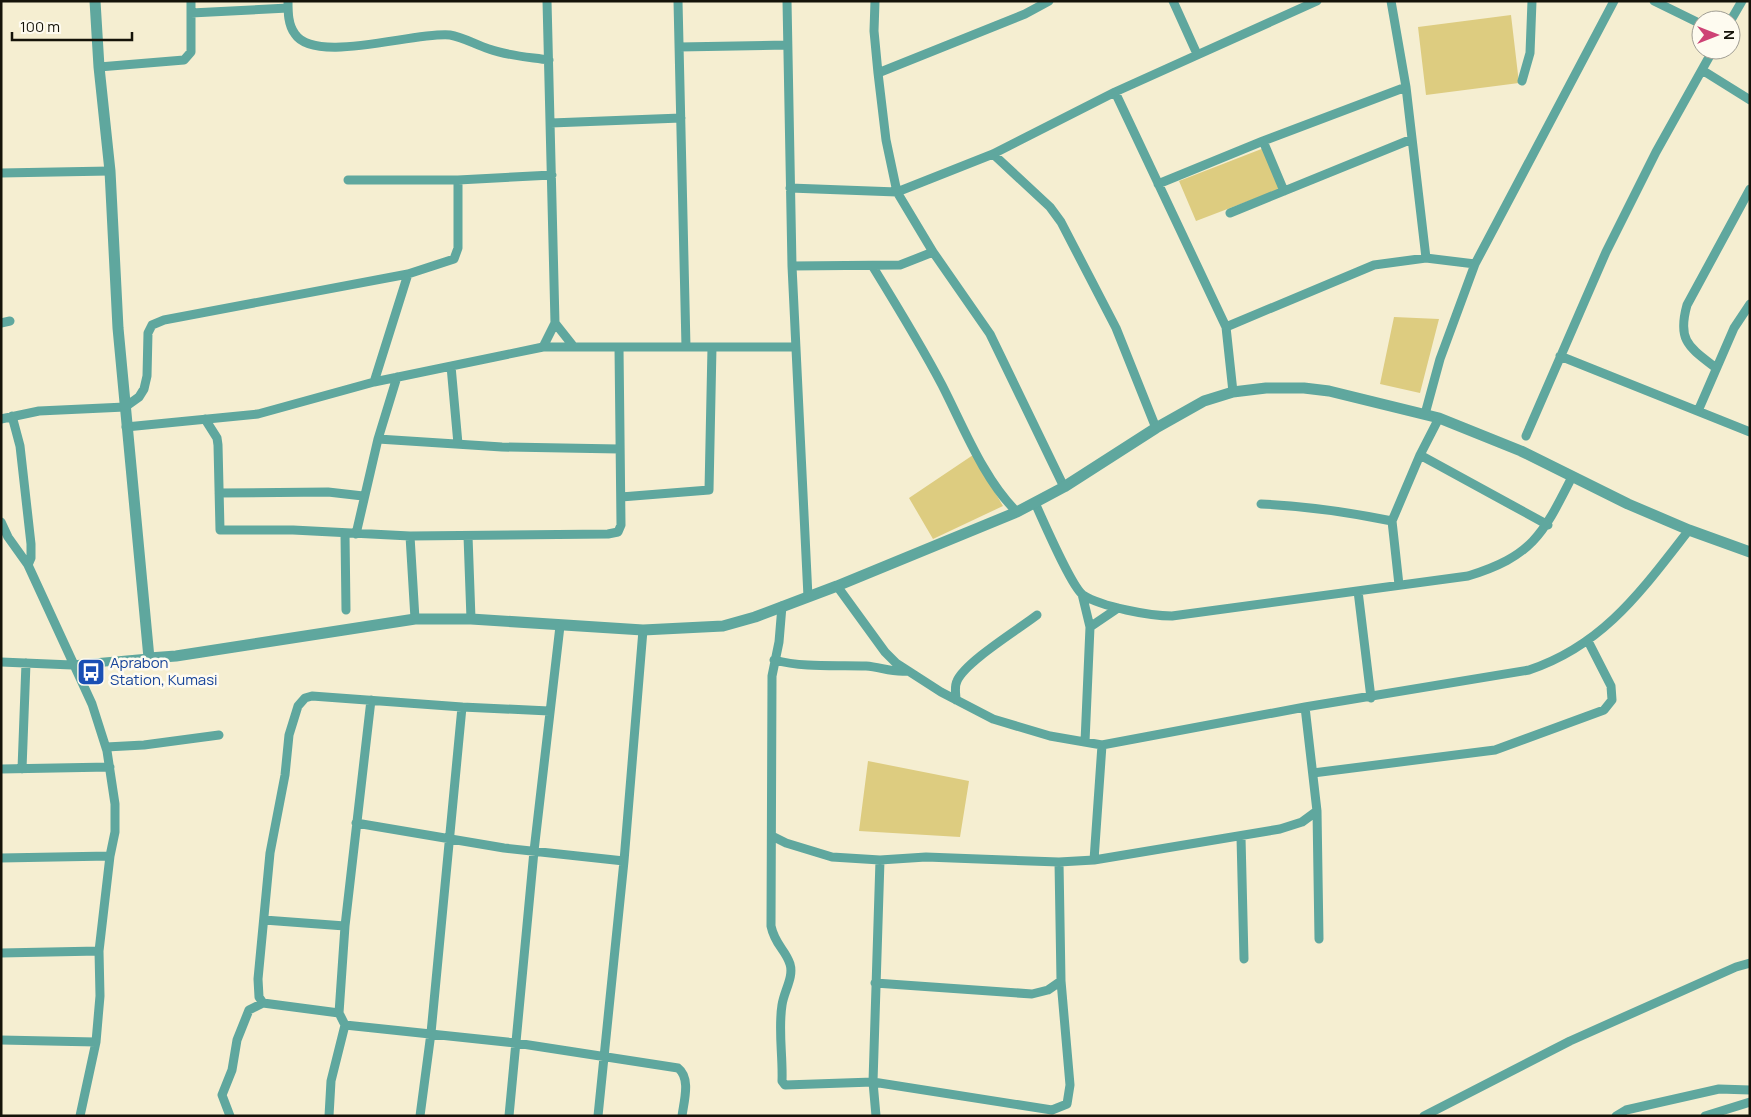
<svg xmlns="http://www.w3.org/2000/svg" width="1751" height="1117" font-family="Manrope,sans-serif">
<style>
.green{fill:#ddcc80}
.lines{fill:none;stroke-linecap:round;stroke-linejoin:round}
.minor{stroke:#5fa79e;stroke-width:9}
.tertiary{stroke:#5fa79e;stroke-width:11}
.labels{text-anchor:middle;stroke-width:5;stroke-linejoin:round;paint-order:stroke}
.transit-label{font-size:15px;fill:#164399;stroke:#fefbf0;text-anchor:start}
</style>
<rect width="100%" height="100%" fill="#f5eed1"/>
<path class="green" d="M1511 15 1519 83 1426 95 1418 27Z
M1264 148 1280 189 1196 221 1179 181Z
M1394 317 1439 319 1420 393 1380 384Z
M973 455 1003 506 933 539 909 498Z
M868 761 969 781 960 837 859 831Z"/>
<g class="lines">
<path class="minor" d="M288 1C288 12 288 25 295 34 315 65 417 31 450 35 463 37 476 45 489 49 508 56 529 57 549 60
M678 1 686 347
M787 1 792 266 808 597
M875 1 874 31 878 73
M1049 1 1025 14 878 73 886 140 897 192 933 252 990 334 1064 487
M1173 1 1197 54
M1391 1 1406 87 1426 258
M1654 1 1701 24
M191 13 288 8
M1731 20 1742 1
M679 47 787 45
M99 67 184 60 191 52V1
M1702 70 1750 100
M1522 81 1530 53 1532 1
M1115 92 1226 327 1233 392
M551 123 681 118
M1263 141 1284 191
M993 154 1050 207 1061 222 1116 328 1156 428
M1 173 110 171
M348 180H458L552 175
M1158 184 1263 141 1406 87
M790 188 897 192 993 154 1115 92 1317 1
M1230 213 1412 139
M792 266 900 265 933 252
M873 267C897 306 921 345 942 385 963 426 984 480 1017 512
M1 323 10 321
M555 323 574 347
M1226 327 1374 265 1426 258 1475 264
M543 347 555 323 547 1
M1560 356 1750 432
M451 366 458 444
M1716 368C1689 347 1677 341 1687 305L1750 189
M374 382 408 274
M1698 411 1734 328 1750 304
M1425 414 1440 359 1475 264 1614 1
M12 416 20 446 31 544V558L28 565
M1 419 39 411 125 407 139 397 144 389 147 376 148 333 152 325 164 320 408 274 454 259 458 248V180
M205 419 217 438 218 445 220 530H293L410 536 608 534 618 532 621 525 619 347
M126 427 258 414 374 382 543 347H796
M1526 436 1606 252 1656 152 1713 50
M378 439 502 447 619 449
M1420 455 1548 525
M219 493 328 492 363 496
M621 497 709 490 712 347
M1035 503C1043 520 1071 586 1083 595 1102 607 1150 616 1172 616L1468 576C1533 556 1543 534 1572 477
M1261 504C1306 506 1348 512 1392 521
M1 522 8 537 28 565 92 704 107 751 115 804V832L110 856 99 951 100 996 96 1042 80 1116
M345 534 346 610
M356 534 378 439 397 377
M410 536 415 619
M468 536 471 619
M1399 585 1392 521 1420 455 1439 418
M837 586 885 652 896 663 941 692 993 719 1050 736 1102 745 1305 707 1529 670C1604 645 1642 590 1689 530
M1358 591 1371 698
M1082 594 1090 627 1085 742
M782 606 779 642 772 676 771 926C775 945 785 949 790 964 794 977 784 991 782 1005 778 1030 783 1056 782 1081L785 1085 873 1082 1052 1110 1067 1104 1070 1085 1061 981 1059 862
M1090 627 1118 608
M774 660C805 668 835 665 866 666 881 667 892 673 908 671
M1 662 72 665 149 658
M956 700C956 694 954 687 957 681 965 662 1019 629 1037 615
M106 747 144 745 219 735
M1 769 110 767
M22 769 26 663
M1313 773 1495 750 1604 710 1612 700 1611 686 1588 641
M1317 811 1319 939
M356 823 504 848 624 861
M772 836 786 843 832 857 880 860 926 857 1059 862 1094 860 1280 829 1302 822 1317 811 1305 707
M1241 837 1244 959
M1 858 110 856
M1094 860 1102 745
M264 920 345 926
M1 953 99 951
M875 983 1032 994 1048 990 1061 981
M339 1013 263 1003 259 997 258 979 270 853 285 775 289 735 298 706 305 698 312 696 462 707 549 711
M345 1025 516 1043 678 1068C691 1078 684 1101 682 1116
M1 1040 96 1042
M230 1116 222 1095 232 1070 237 1040 249 1010 263 1003
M329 1116 331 1081 345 1025 339 1013 345 926 371 700
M420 1116 431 1033 462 707
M509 1116 534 851 560 626
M598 1116 624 861 643 630
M876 1116 873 1082 880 860
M1424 1116 1570 1041 1736 967 1750 963
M1616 1116 1626 1110 1719 1089 1750 1090
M1705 1116 1750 1102"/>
<path class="tertiary" d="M95 1 99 67 110 171 118 328 149 658 176 656 415 619H471L643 630 723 626 755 617 837 586 1017 512 1064 487 1156 428 1204 401 1233 392 1266 388H1304L1329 391 1439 418 1521 451 1628 504 1689 530 1750 552"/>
</g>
<defs>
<symbol id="bus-square" viewBox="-11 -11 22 22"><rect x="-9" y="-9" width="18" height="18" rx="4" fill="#1a4fb4" stroke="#fefbf0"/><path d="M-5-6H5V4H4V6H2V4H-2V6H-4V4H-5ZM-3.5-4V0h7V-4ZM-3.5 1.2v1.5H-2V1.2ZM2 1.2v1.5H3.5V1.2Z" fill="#fff"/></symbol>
</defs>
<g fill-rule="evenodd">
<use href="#bus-square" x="75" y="656" width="32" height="32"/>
</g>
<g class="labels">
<g class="transit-label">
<text x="110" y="668">Aprabon<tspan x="110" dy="17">Station, Kumasi</tspan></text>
</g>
</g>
<rect width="1751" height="1117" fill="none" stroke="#151309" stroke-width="5"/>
<g transform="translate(1716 35) rotate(90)"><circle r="24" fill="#fefbf0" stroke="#a19e94"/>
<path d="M0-4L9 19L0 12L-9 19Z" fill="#ce4275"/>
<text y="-8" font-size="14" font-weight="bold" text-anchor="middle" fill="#151309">N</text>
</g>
<path d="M12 32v8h120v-8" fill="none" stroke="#151309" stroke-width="2.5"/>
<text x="20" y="32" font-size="15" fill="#151309" stroke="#fefbf0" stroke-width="4" paint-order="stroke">100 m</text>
</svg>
